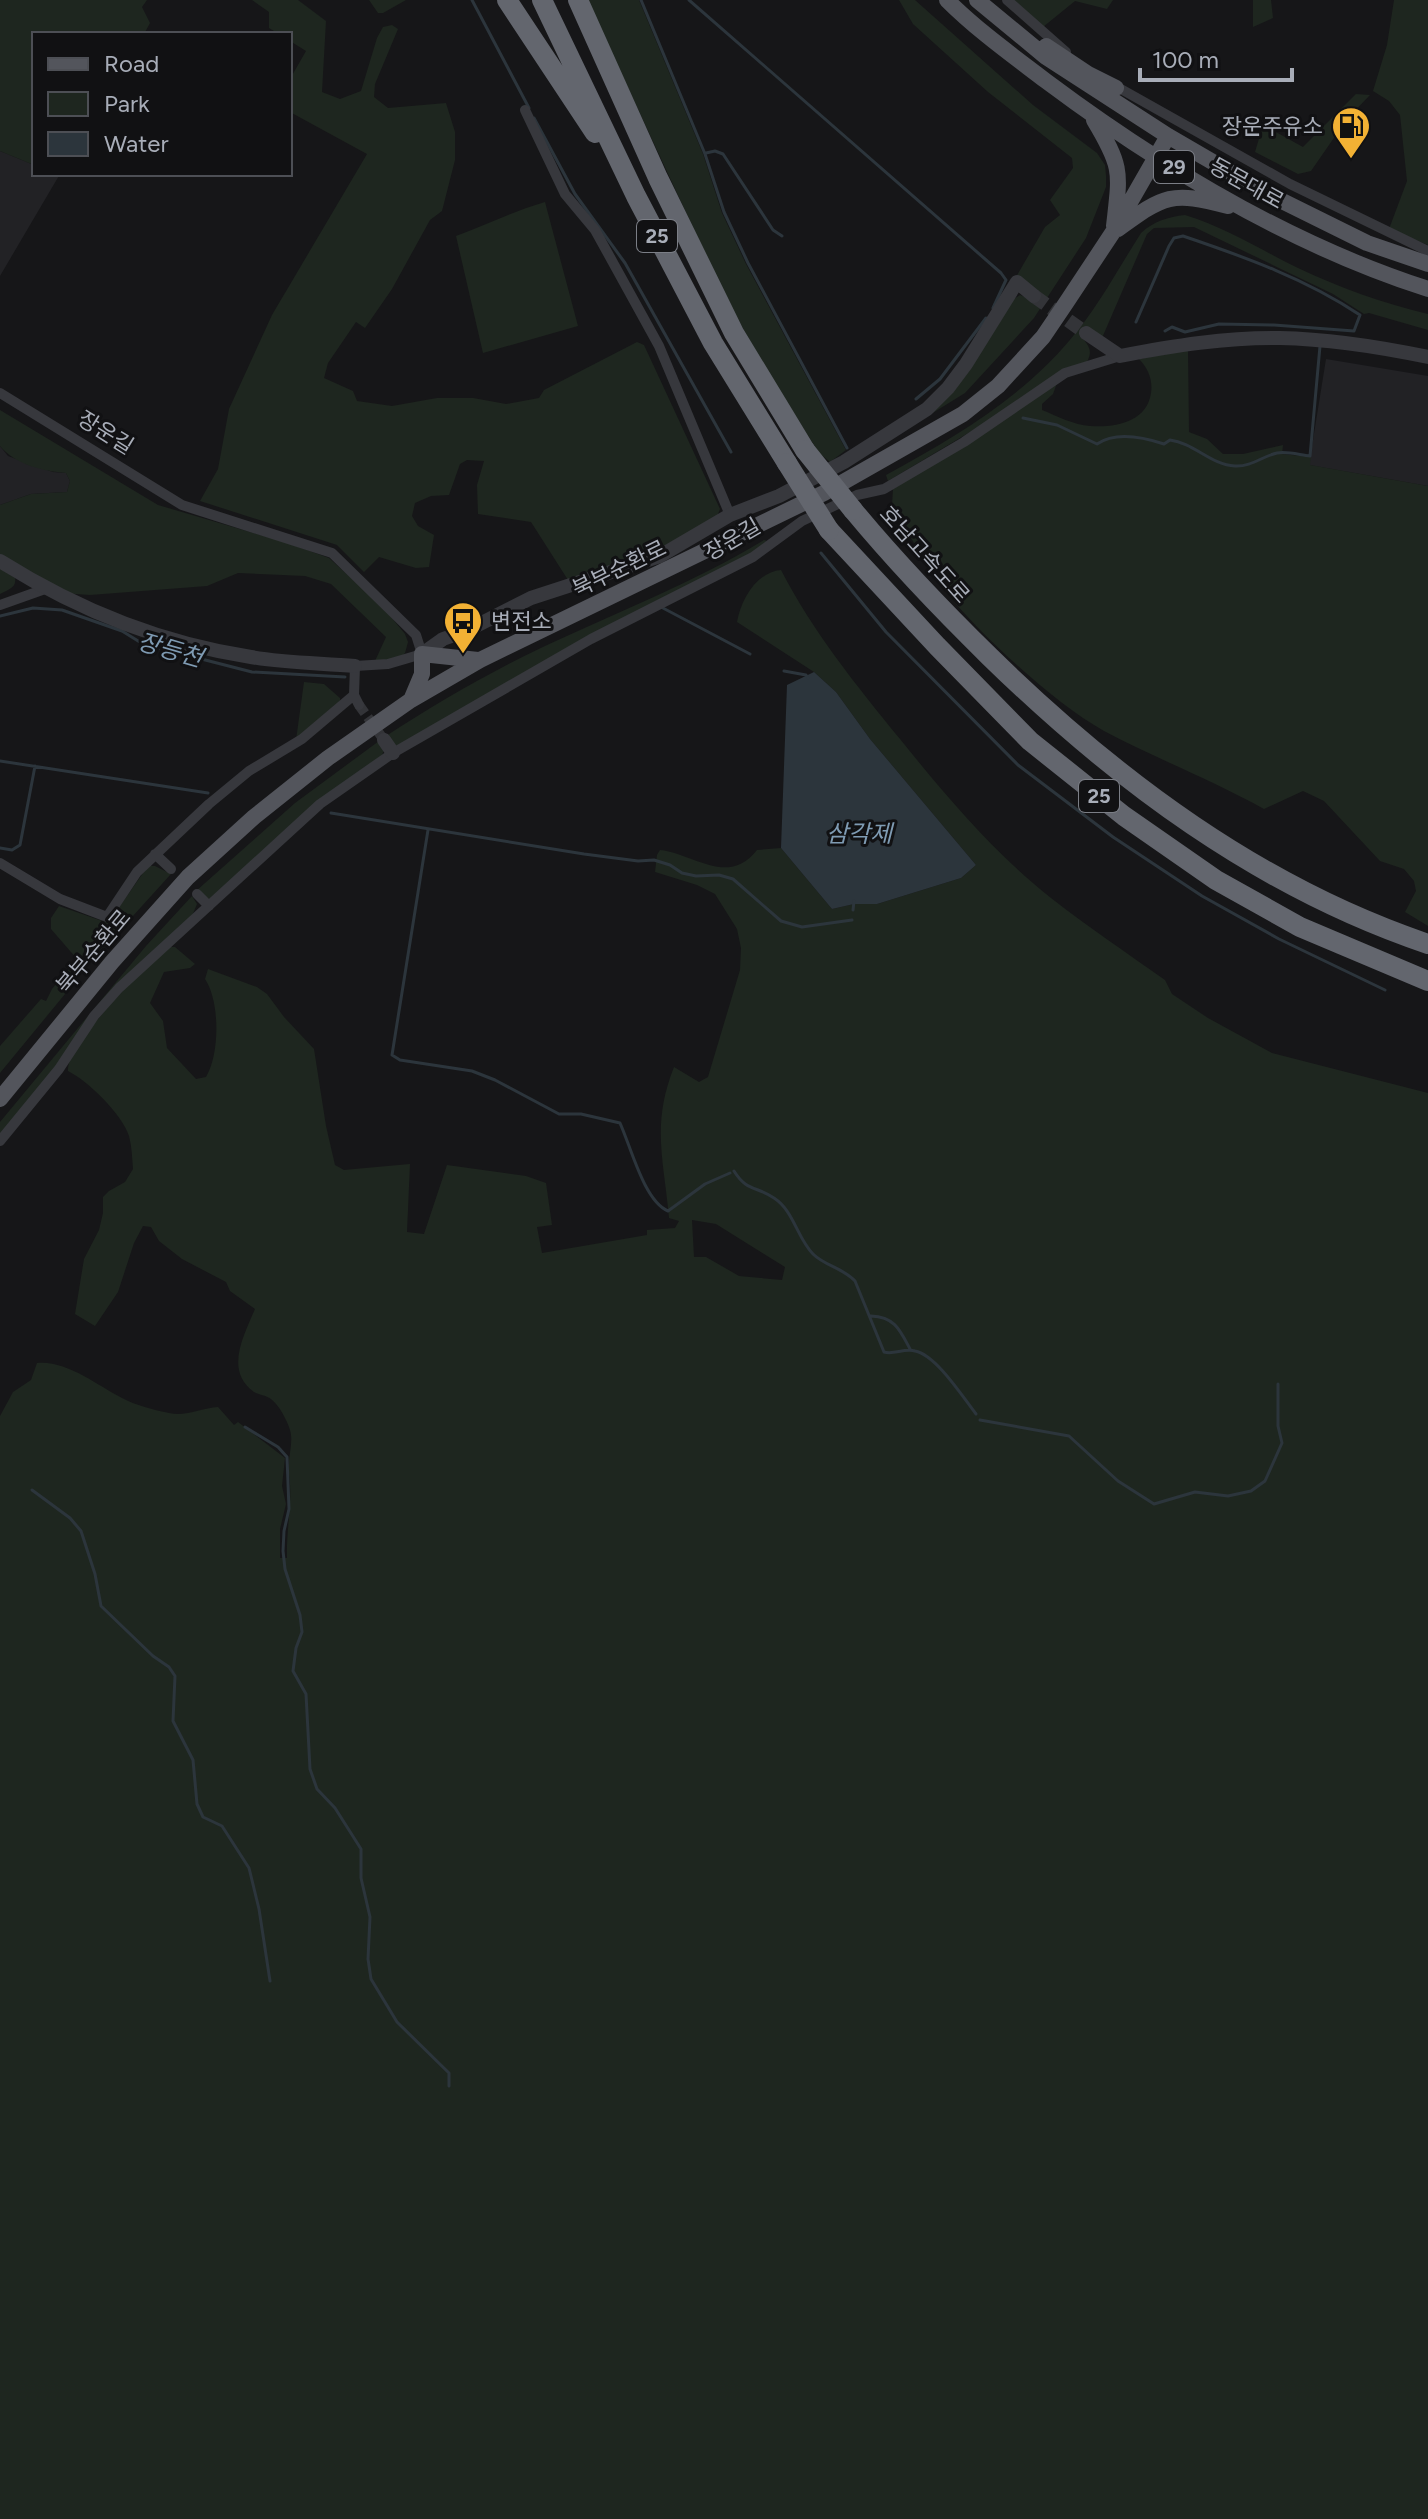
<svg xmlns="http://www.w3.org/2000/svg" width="1428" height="2519" font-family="Figtree,'Noto Sans KR',sans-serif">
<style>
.built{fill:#222225}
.green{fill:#1e261f;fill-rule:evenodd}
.water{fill:#2c353c}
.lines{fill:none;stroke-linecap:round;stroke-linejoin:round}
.stream{stroke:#2c353c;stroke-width:3}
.minor-tunnel{stroke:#333438;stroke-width:10;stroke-dasharray:10 5;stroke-linecap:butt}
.tertiary-tunnel{stroke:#333438;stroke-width:14;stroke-dasharray:14 7;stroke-linecap:butt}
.minor{stroke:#37383d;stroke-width:10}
.tertiary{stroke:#37383d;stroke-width:14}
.primary{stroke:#53555c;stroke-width:16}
.motorway{stroke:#63666e;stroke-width:20}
.motorway-bridge{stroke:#63666e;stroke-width:20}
.labels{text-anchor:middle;stroke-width:6;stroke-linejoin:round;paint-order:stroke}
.shield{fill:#111113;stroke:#7b7e86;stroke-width:2}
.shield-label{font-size:20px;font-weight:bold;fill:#a8adb8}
.poi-label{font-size:22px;fill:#a8adb8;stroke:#111113;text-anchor:end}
.street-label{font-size:22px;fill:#a8adb8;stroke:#111113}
.water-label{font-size:24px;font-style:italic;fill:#7f9bb3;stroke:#111113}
</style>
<rect width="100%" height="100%" fill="#161618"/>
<path class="built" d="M0 151 34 165V174H60L0 276Z
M1326 359 1428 376V486L1309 465Z
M0 446 8 456 53 472 66 473 70 481 67 492 31 494 0 505Z"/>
<path class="green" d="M0 0H147L142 7 150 23 144 34H34V165L0 151Z
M252 0H298L326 21 322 92 340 99 361 91 377 38 383 27 392 25 398 29 375 84 374 97 388 108 446 103 455 132V160L442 211 430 220 392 289 365 328 356 322 328 363 324 378 353 391 357 401 392 406 437 398H473L506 404 539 398 544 390 637 342 644 345 720 509 716 519 656 550 568 580 531 522 478 514 477 485 484 461 467 460 460 464 449 495 431 496 415 503 412 516 418 526 434 535 429 567 416 568 379 557 364 572 337 545 200 501 218 469 229 409 272 315 367 154 290 112V79L306 51 290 41V34H279L269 28V12Z
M369 0H406L383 13H378Z
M587 0H639L703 154 722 213 746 264 846 450 830 462 819 453 764 366 725 296Z
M899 0H915L1033 105 1097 153 1105 165 1106 176V187L1086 238 1034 318 965 393 902 432 928 410 1014 299 1020 295 1025 297 1016 277 1045 227 1060 215 1050 200 1073 168 1072 158 988 92 913 24Z
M1012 0H1113L1107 9 1075 1 1043 27Z
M1253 0H1271L1273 18 1253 27Z
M1394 0H1428V245L1389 229 1407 181 1400 115 1389 101 1373 91 1387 45Z
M1356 94 1370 95 1347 119 1311 171 1298 174 1255 152 1263 125 1303 147Z
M545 202 578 326 483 353 456 236C486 225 514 211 545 202Z
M1185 215C1225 227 1261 250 1298 268 1340 288 1383 303 1428 314V330L1369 313 1364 314 1333 294 1194 227 1154 228 1147 234 1102 338 1081 336C1089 346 1093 351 1087 362L888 481 886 475C953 438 1019 400 1069 341 1097 309 1118 269 1141 233 1154 221 1168 217 1185 215Z
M1188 350 1189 432 1207 439 1223 454H1243L1283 445 1282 454 1311 457 1310 465 1428 486V926L1405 912 1416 891 1414 881 1404 869 1380 861 1324 801 1303 791 1264 809C1212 780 1157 759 1104 731 1056 704 992 645 955 603 931 576 911 537 892 505L893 489 1057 383 1053 394 1042 404V410C1057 416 1074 425 1090 426 1115 428 1147 422 1151 393 1153 380 1148 368 1139 359Z
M0 410 158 505 288 543 329 558 382 606 405 634 408 642 405 653 400 658 375 661 386 637 331 584 305 576 238 573 207 586 90 595 61 593 0 555V505L31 494 67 492 70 481 66 473C43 471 16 465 0 446Z
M764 540 767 541 752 553 403 745 396 746 386 736C437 703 490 672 545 646 618 612 695 582 764 540Z
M0 568 15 578C17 588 7 590 0 594Z
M781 570C813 632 856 685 900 739 946 796 994 853 1051 898 1088 927 1127 953 1165 980L1172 994 1208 1018 1272 1053 1428 1093V2519H0V1416L13 1392 31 1380 37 1363C66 1360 97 1385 122 1398 135 1405 154 1410 169 1413 185 1417 202 1408 218 1407L234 1425 238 1422 285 1458 282 1486 286 1504 280 1529V1558H287C286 1529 293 1501 289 1473 287 1459 294 1443 290 1430 287 1420 279 1405 271 1399 266 1395 259 1395 254 1392 224 1371 244 1335 255 1309L230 1291 226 1282 182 1259 159 1241 151 1227 143 1226 134 1243 118 1292 95 1326 75 1314 84 1259 99 1230 103 1213V1197L109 1191 125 1182 133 1169C132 1158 132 1147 129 1136 122 1114 88 1081 68 1071 67 1039 145 969 169 947H175L195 964 190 968 164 972 150 1003 163 1021 167 1048 196 1079 206 1077C220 1054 220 1001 205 979L208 969 257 987 267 994 284 1017 314 1049 326 1126 335 1165 344 1170 410 1164 407 1232 424 1234 447 1165 526 1176 546 1183 552 1225 537 1227 542 1253 647 1235V1230L675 1228 679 1221 669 1218C664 1160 651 1125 674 1067L699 1082 708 1077 740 970 741 948 737 929 715 894 697 885 655 872 657 855 660 850C695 854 728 887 757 850L781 848 832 909 854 904H877L961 878 976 865 870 739 836 692 814 672 737 622C741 599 757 572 781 570ZM692 1220 716 1224 785 1267 782 1280 739 1276 706 1257H694Z
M304 682 324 684 340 698V703L296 740Z
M379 741 384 750 381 758 209 899 202 898 196 891 295 803Z
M148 866H155L171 874 93 960 0 1073V1046L41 999 46 1001 52 989 77 959 51 929V918L59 906 108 923Z
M192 896 197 904 192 916 163 942 0 1135V1122L146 946Z"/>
<path class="water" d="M814 672 836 692 870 739 976 865 961 878 877 904H854L832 909 781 848 787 685Z"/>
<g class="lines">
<path class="stream" d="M472 0 529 108
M641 0 705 154 724 212 748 263 847 448
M689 0 1001 273 1006 280 993 308
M534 118 575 194 625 263 731 452
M706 153 715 151 723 154 773 230 782 236
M1136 322 1169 246 1174 238 1183 236C1245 257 1306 279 1360 315L1354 331 1274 325 1219 324 1185 332 1172 327 1165 331
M916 399 940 379 986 318
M1023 418 1057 425 1097 444C1116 431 1143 437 1164 444L1170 440C1194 443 1211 465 1235 466 1251 467 1263 456 1277 453 1287 451 1300 455 1310 456L1320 346
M821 553 886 632 1018 765 1113 837 1202 896 1279 939 1385 990
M661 607 750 654
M0 616 33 608 62 610 122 631 143 644 252 672 345 677
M784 671 806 675 808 678
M0 761 208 793
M331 813 584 854 638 861 654 860 670 865 682 873 696 876 719 875 733 879 781 921 802 927 852 920
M428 830 392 1055 400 1060 472 1071 495 1080 559 1114H581L620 1123C631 1147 644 1201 668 1211L705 1184 730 1173
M0 848 12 850 20 845 35 766
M853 910 854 901
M734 1171C747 1192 757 1186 774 1198 794 1211 797 1238 813 1254 825 1266 843 1268 855 1281L884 1352C894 1355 904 1348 915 1351 936 1355 962 1396 976 1414
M871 1316C895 1317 900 1330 910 1349
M980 1420 1069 1436 1118 1481 1154 1504 1195 1492 1228 1496 1251 1491 1265 1481 1282 1443 1278 1426V1384
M245 1427 278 1447 287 1457 289 1509 284 1531 283 1551 285 1569 300 1615 302 1632 296 1648 293 1671 306 1694 310 1769 317 1789 335 1808 361 1849V1878L370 1917 368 1959 371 1979 397 2022 449 2073V2086
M32 1490 70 1518 81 1531 95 1574 101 1606 153 1656 169 1667 175 1676 173 1721 193 1760 197 1804 203 1817 222 1826 249 1868 259 1909 270 1981"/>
<path class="minor-tunnel" d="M359 705 384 740"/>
<path class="tertiary-tunnel" d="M1034 296 1086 333"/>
<path class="minor" d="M1007 0 1066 52
M1112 84 1290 184 1428 251
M525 110 565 194 595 230 659 346 730 515
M0 393 182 505 332 553 416 635 422 654 388 664 355 666 354 695 359 705
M0 605 45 589
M155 854 171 869
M0 863 60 899 107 917 137 872 209 804 249 771 302 739 354 695
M197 894 209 906
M0 1141 59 1069 94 1016 119 988 320 804 393 753 591 639 753 557 802 521 857 495 884 489 964 442 1065 373 1120 356"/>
<path class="tertiary" d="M1086 333 1120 356C1172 346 1227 337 1280 338 1330 339 1380 347 1428 357
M0 561C78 610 159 643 251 657 285 663 320 663 355 666
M422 654 443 639 466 631 531 598 660 556 730 515 779 496 844 462 927 409 948 388 966 364 1017 282 1034 296
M384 740 393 753"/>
<path class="primary" d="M947 0C977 30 1012 55 1046 81 1161 167 1291 245 1428 289
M977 0 1046 57 1168 136 1266 193 1367 243 1428 264
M1046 46 1088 74 1116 88
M1094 120C1123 168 1120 172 1114 226
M1118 229C1165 195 1171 191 1228 206
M411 700 422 674V654L478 660
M0 1099 112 962 188 877 254 817 328 758 411 700 480 660 824 493 963 414 998 386 1043 337 1066 303 1113 232 1168 136"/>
<path class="motorway" d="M507 0 595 133
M542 0 636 196 713 343 787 463
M578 0 658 178 734 333 805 450
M853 510C896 562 942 610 990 657 1116 780 1259 887 1428 944
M829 530 937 646 1030 741 1124 816 1216 880 1300 927 1428 981"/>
<path class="motorway-bridge" d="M805 450 853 510
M787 463 829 530"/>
</g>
<defs>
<symbol id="fuel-pin" viewBox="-11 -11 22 30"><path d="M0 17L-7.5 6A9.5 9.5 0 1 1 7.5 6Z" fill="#f2b134" stroke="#111113"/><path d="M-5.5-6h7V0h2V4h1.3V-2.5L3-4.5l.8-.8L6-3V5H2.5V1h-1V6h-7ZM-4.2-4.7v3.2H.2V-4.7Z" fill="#111"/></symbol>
<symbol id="bus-pin" viewBox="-11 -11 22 30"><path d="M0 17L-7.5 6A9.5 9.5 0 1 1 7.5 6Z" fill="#f2b134" stroke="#111113"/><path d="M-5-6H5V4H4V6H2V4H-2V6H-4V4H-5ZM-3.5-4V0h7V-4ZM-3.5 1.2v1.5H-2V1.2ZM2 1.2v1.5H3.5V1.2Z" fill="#111"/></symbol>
</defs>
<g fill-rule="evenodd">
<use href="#fuel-pin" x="1329" y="104" width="44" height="60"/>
<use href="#bus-pin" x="441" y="599" width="44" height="60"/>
</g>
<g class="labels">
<g class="shield">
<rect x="1154" y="151" width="40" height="32" rx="6"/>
<rect x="637" y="220" width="40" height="32" rx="6"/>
<rect x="1079" y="780" width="40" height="32" rx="6"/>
</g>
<g class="shield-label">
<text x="1174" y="174">29</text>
<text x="657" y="243">25</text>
<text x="1099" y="803">25</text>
</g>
<g class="poi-label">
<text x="1323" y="134">장운주유소</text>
<text x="491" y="629" text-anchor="start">변전소</text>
</g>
<g class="street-label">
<text transform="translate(1247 183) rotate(29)" y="8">동문대로</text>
<text transform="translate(106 432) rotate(32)" y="8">장운길</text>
<text transform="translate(732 539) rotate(-30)" y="8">장운길</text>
<text transform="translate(925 554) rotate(48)" y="8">호남고속도로</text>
<text transform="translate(619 568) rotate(-26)" y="8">북부순환로</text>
<text transform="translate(93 951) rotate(-50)" y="8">북부순환로</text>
</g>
<g class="water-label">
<text transform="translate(170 650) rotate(16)" y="8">장등천</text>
<text x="859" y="842">삼각제</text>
</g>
</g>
<rect x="32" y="32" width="260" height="144" fill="#111113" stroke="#4d4f55" stroke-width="2"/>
<rect x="48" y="58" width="40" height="12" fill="#53555c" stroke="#4d4f55" stroke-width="2"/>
<text x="104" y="72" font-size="24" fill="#a8adb8">Road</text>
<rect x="48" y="92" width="40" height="24" fill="#1e261f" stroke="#4d4f55" stroke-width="2"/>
<text x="104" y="112" font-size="24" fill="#a8adb8">Park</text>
<rect x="48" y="132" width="40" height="24" fill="#2c353c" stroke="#4d4f55" stroke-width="2"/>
<text x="104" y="152" font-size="24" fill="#a8adb8">Water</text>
<path d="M1140 68v12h152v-12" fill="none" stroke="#a8adb8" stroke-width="4"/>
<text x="1152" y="68" font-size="24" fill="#a8adb8" stroke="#111113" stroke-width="6" paint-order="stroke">100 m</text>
</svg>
